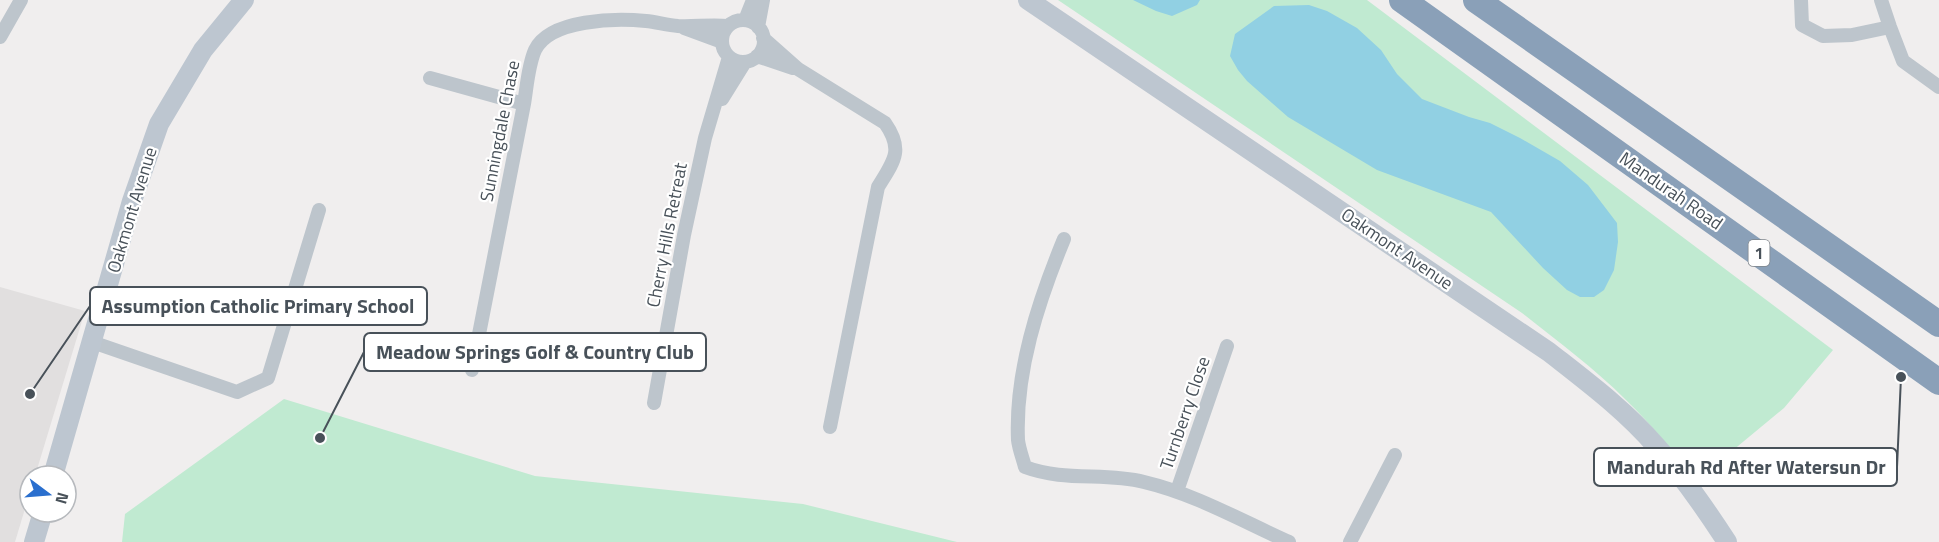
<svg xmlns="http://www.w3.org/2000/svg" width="1939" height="542" font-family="'Titillium Web',sans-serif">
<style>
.education{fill:#e1dfdf}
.green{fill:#c0ead1}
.water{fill:#91d0e3}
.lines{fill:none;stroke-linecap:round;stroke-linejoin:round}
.street{stroke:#bdc5cc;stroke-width:14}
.secondary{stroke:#bdc6d0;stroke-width:20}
.highway{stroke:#8aa0b8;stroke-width:26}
.labels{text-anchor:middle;stroke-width:4.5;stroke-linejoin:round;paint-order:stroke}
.shield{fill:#fff;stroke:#7f858b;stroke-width:1.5}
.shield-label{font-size:16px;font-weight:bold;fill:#485159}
.street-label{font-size:18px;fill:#485159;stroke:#fff}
.leader{fill:none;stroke:#485159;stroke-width:2}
.callout-dot{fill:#485159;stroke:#fff;stroke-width:2}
.callout{fill:#fff;stroke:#485159;stroke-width:2}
.callout-label{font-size:20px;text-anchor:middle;font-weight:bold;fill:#485159}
</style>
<rect width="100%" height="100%" fill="#f0eeee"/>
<path class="education" d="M0 287 85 311 35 476H30V492L15 542H0Z"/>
<path class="green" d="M1058 0H1367L1833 350 1784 408 1697 480C1674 453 1652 425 1626 400 1594 368 1557 341 1522 313Z
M284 399 535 476 803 504 957 542H122L125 514Z"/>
<path class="water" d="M1133 0H1200L1197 5 1172 16 1156 11Z
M1309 5 1327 11 1357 28 1381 50 1397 74 1422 99 1469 117 1490 123 1520 138 1560 161 1588 185 1617 223 1618 242 1614 270 1604 290 1594 297H1580L1567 290 1543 268 1491 212 1377 170 1288 117 1247 81 1238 70 1230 56 1235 34 1274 6Z"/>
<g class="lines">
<path class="street" d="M1801 0 1802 25 1823 36 1852 35 1890 27
M1881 0 1890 27 1903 61 1939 87
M745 20 753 0
M722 41a21 21 0 1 1 42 0a21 21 0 1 1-42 0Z
M758 27 763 0
M684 28 722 42
M0 37 21 0
M763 38 798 69 885 123C904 150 894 161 878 187L830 427
M757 56 793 68
M430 78 524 104
M722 99 745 62
M1064 239C1038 302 1015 372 1018 440 1019 449 1023 459 1025 467 1065 482 1105 472 1144 482 1195 494 1242 521 1289 542
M92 342 237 392 268 378 319 210
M472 370 524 104C527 86 528 66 535 50 550 19 616 18 646 21 656 22 667 25 678 26 694 27 711 24 728 26
M654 403 684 235 705 138 729 57
M1177 491 1227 346
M1350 542 1395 455"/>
<path class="secondary" d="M1028 0 1549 352C1586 381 1625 410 1656 446 1683 476 1705 508 1727 542
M53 476 132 201 159 124 203 50 244 0
M34 542 43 512"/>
<path class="highway" d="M1402 0 1939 382
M1476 0 1939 324"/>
</g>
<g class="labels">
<rect class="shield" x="1748.5" y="240" width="21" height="26" rx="4.5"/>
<g class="shield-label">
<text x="1759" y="259">1</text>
</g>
<g class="street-label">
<text transform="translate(500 131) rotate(-79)" y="6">Sunningdale Chase</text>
<text transform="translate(1671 191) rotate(35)" y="6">Mandurah Road</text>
<text transform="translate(132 210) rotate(-73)" y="6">Oakmont Avenue</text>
<text transform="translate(667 235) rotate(-79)" y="6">Cherry Hills Retreat</text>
<text transform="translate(1397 249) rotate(34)" y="6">Oakmont Avenue</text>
<text transform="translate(1185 413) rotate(-71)" y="6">Turnberry Close</text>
</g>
</g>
<path class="leader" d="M30 394L90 306M320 438L364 352M1901 377L1897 467"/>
<g class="callout-dot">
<circle cx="30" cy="394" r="6"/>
<circle cx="320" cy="438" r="6"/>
<circle cx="1901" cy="377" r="6"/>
</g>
<g class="callout">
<rect x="90" y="287" width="337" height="38" rx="6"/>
<rect x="364" y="333" width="342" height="38" rx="6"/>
<rect x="1594" y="448" width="303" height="38" rx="6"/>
</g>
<g class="callout-label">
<text x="258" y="313">Assumption Catholic Primary School</text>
<text x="535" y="359">Meadow Springs Golf &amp; Country Club</text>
<text x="1746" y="474">Mandurah Rd After Watersun Dr</text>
</g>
<g transform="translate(48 494) rotate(106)"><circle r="28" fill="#ffffff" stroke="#b6b9bd" stroke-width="1.5"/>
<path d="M0-4.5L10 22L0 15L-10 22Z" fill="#2a6fce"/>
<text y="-9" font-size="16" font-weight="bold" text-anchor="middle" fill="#485159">N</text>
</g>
</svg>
